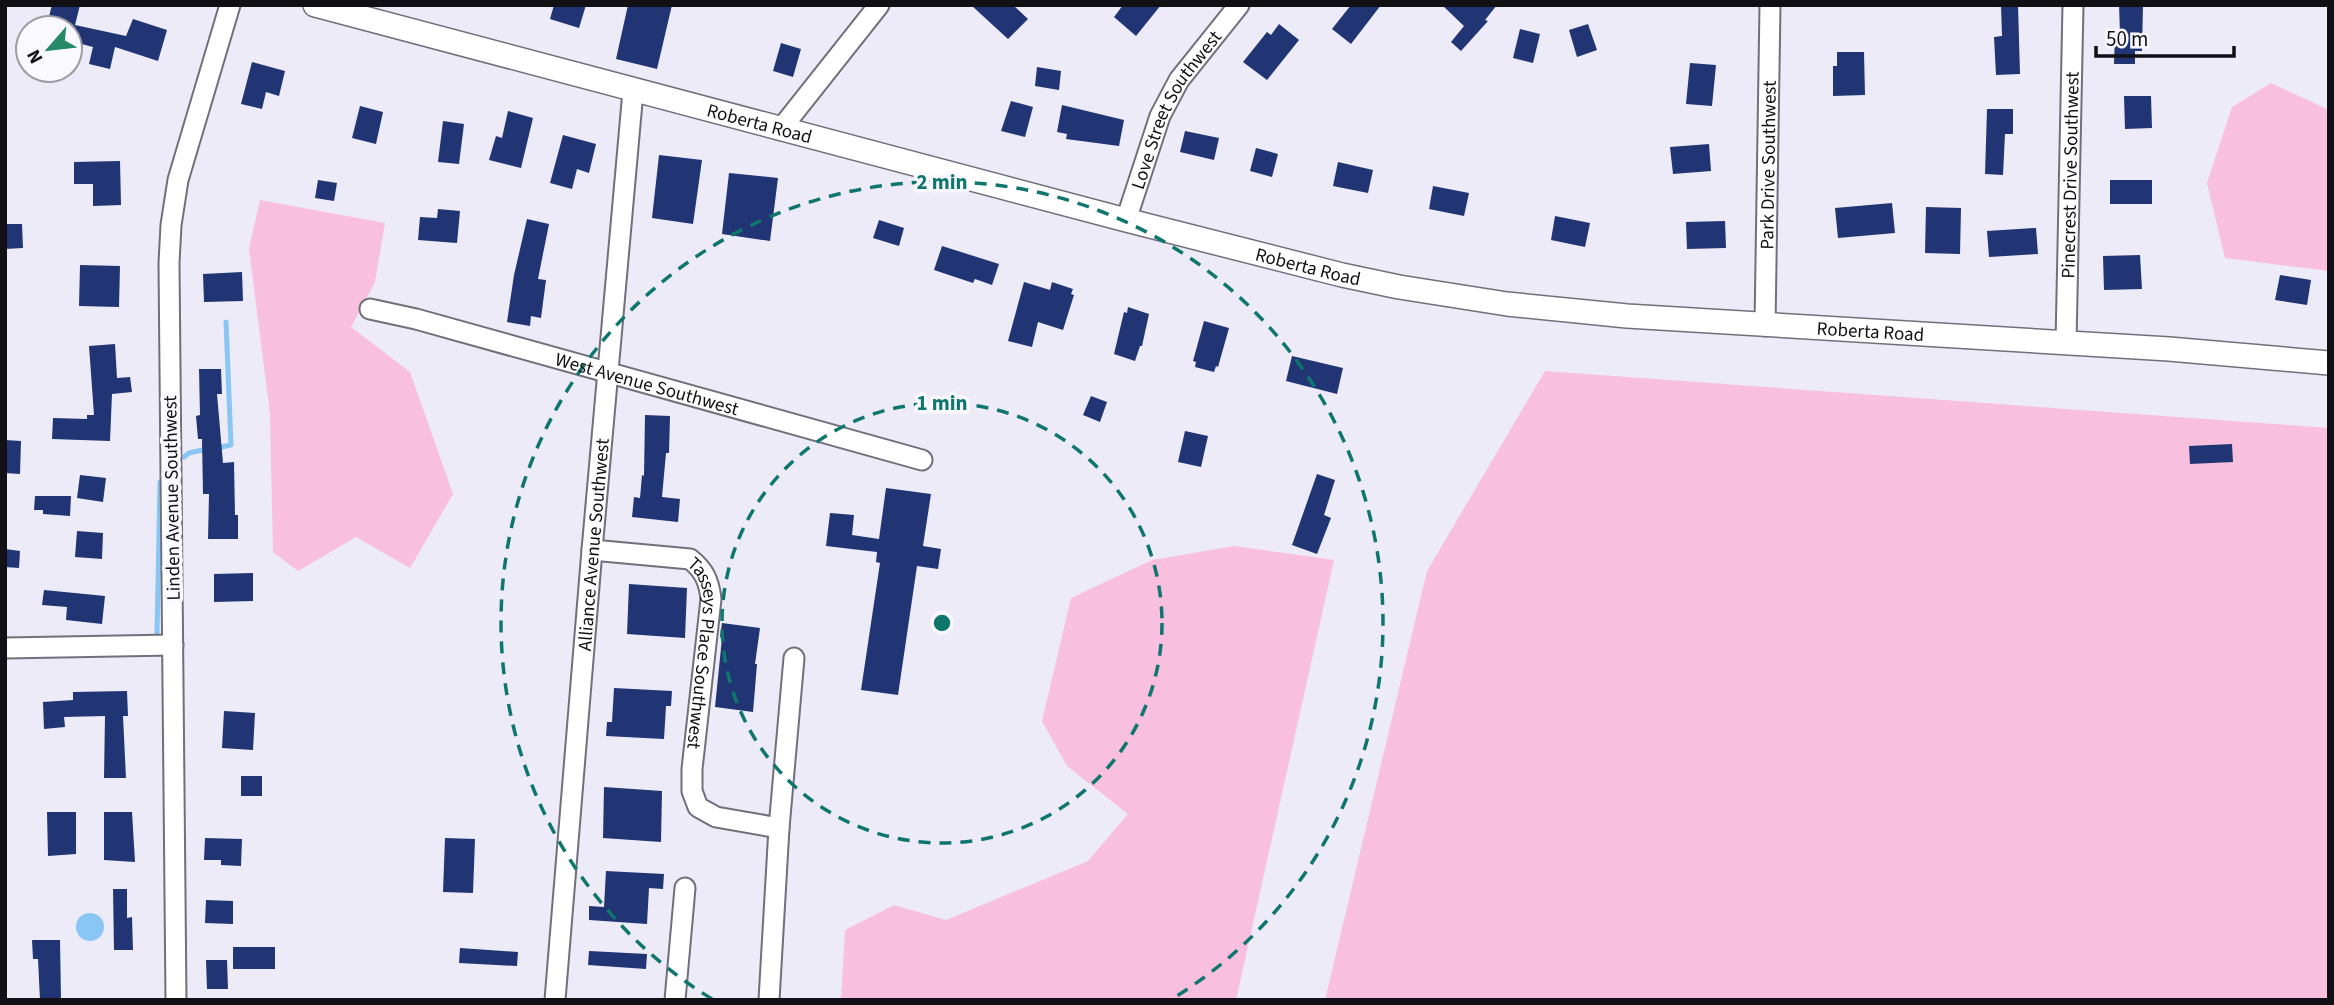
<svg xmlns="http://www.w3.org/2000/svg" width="2334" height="1005" font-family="'Source Sans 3',sans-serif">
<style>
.green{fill:#f8bfde}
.water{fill:#89c6f4}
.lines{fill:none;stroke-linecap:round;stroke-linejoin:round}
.stream{stroke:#89c6f4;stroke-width:5}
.building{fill:#213575}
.minor-casing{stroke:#716f7a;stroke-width:23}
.tertiary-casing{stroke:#716f7a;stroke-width:26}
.minor{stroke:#fff;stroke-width:19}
.tertiary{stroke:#fff;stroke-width:23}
.ring{fill:none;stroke:#0f766e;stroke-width:3.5;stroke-dasharray:12 9}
.labels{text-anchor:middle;stroke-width:7;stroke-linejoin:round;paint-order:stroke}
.street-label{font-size:19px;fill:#111014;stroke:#faf9ff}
.centre{fill:#0f766e;stroke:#faf9ff;stroke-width:3.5}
.ring-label{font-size:21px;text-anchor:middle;font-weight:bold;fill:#0f766e;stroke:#faf9ff;stroke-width:7;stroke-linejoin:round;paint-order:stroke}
</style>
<rect width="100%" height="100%" fill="#edebf8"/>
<path class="green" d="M2271 83 2329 110V271L2225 258 2207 183 2232 107Z
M260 200 385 223 375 282 351 327 410 372 453 494 410 568 356 537 298 571 273 552 270 414 249 249Z
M1545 371 2329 428V1000H1325L1427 571Z
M1234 546 1334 560 1236 1000H841L845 930 894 905 946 920 1088 861 1128 814 1067 766 1042 721 1071 598 1152 560Z"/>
<path class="water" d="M76 927a14 14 0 1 1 28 0a14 14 0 1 1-28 0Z"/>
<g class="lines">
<path class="stream" d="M217 448 231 445 226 322
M184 457 189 453 207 449
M157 634 160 482"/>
</g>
<path class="building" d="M52 5H80L75 25 126 36 133 19 167 30 158 61 115 47 110 69 89 64 93 47 70 41V28H46Z
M554 5H586L579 28 550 19Z
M628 5H672L657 69 616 59Z
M971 5H1013L1028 19 1008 39Z
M1123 5H1161L1136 36 1114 17Z
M1351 5H1381L1351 44 1332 29Z
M1442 5H1497L1485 20 1488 21 1461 51 1451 42 1464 26Z
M2001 5H2018L2020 74 1996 75 1994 37 2002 36Z
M2119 5H2143L2142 51H2135V64H2114L2115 33H2120Z
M1279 24 1299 40 1267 80 1243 62 1267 32 1271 35Z
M1588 24 1597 50 1577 57 1569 30Z
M1520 29 1540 34 1533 63 1513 58Z
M781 43 801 49 793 77 773 71Z
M1837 52H1864L1865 95 1833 96V66H1837Z
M252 62 285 71 279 96 266 92 262 109 241 104Z
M1690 63 1716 65 1712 106 1686 104Z
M1037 67 1061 71 1059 90 1035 86Z
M2124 96H2151L2152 128 2125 129Z
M1011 101 1033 107 1025 137 1001 131Z
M1062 105 1124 120 1119 146 1066 139 1067 134 1057 132Z
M360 106 383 112 376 144 352 138Z
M1987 109H2013V134H2005L2003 175 1985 174Z
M508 111 533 118 521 168 489 160 496 136 502 138Z
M443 121 464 124 459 164 438 162Z
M1185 131 1219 138 1214 160 1180 152Z
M563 135 596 144 589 173 577 169 572 189 550 183Z
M1709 144 1711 171 1673 174 1670 147Z
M1256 148 1278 154 1272 177 1250 171Z
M659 155 702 160 693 224 652 218Z
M120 161 121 205 93 206V184H74V162Z
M1338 162 1373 170 1368 193 1333 186Z
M729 173 778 178 770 241 722 234Z
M318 180 337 183 334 201 315 198Z
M2110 180H2152V204H2110Z
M1433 186 1469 193 1464 216 1429 209Z
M1892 203 1895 233 1838 238 1835 208Z
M1926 207 1961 208 1960 254 1925 253Z
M438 209 460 211 457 243 418 240 420 217 437 218Z
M1555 216 1590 223 1585 247 1551 240Z
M527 219 549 224 538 279 546 280 541 318 531 316 530 326 507 322 514 275Z
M879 220 904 228 899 246 873 238Z
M1725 221 1726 248 1687 249 1686 222Z
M5 224H22L23 248 5 249Z
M2036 228 2038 254 1989 257 1987 231Z
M942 246 999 264 992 285 975 279 973 283 934 270Z
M2140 255 2142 289 2104 290 2103 256Z
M80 265 120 266 119 307 79 306Z
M242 272 243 301 204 302 203 274Z
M2280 275 2311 280 2307 305 2275 300Z
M1024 282 1050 290 1052 282 1073 289 1071 294 1074 295 1063 330 1038 322 1032 347 1008 341Z
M1128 307 1149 314 1142 346H1140L1135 361 1114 354 1124 312 1127 313Z
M1204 321 1229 328 1218 367 1216 366 1214 372 1195 367 1196 362 1193 361Z
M115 344 117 378 130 377 132 392 112 394 110 441 52 439 53 418 87 419V415H94L89 346Z
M1292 356 1343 368 1337 394 1286 381Z
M199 369H221L222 394H217L223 463 234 462 235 515H238V539H208L209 494H203L202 439H198L196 416 200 415Z
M1091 396 1107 402 1100 422 1083 415Z
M645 415 670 416 669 453H666L662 497 680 499 678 522 632 517 634 497 640 498 642 475 644 476Z
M1185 431 1208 436 1201 467 1178 462Z
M5 440 21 441 20 474 5 473Z
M2232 444 2233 462 2190 464 2189 446Z
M1317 474 1335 480 1324 515 1331 518 1317 554 1292 545Z
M80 475 106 478 103 502 77 498Z
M886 488 931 494 923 546 941 549 938 569 917 566 898 695 861 690 880 563 876 562 877 552 826 546 830 513 854 515 852 535 879 539Z
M35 496H71L70 516 43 514V510H34Z
M77 531 103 533 102 559 75 557Z
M5 549 20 551 19 568 5 567Z
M253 573V601L214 602V574Z
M629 584 687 588 685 638 627 634Z
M44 590 105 596 102 624 66 620 67 607 42 605Z
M722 623 760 628 755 664H757L753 712 715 707 722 638 720 637Z
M614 688 672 691 671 706H666L664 739 606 736 607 722H612Z
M127 691 128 716H123L126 778H104L105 716 64 717 65 727 44 729 43 702 73 700V692Z
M224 711 255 713 253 750 222 748Z
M241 776H262V796H241Z
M604 787 662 791 661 842 603 838Z
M47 812H76V854L48 856Z
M104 812H132L135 862 104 860Z
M205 838 242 839 241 866 221 865V860H204Z
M445 838 475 839 473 893 443 892Z
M606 871 664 874 663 889 649 888 647 924 589 920V906L604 907Z
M113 889H127V918L132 917 133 950H114Z
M206 900 233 901V924L205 923Z
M32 940H60L61 1000H40L38 959H33Z
M233 947H275V969H233Z
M460 948 518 952 517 966 459 963Z
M589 951 647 954 646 969 588 965Z
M206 960H227L228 989H207Z"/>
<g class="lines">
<defs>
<g id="minor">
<path d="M780 130 879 5"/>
<path id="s1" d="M1126 220 1160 116 1179 80 1239 5"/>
<path id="s2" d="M370 309 416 319 922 460"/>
<path id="s3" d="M1765 326 1770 5"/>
<path id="s4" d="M2066 343 2073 5"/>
<path id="s5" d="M592 550 690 559C704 570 709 581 711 599L692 769V791L698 807 716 817 779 828"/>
<path d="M5 648 173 645"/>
<path d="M176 1000 169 263 171 225 178 180 230 5"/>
<path id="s6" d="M555 1000 592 550 633 91"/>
<path d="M675 1000 685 888"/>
<path d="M769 1000 779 828 794 658"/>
</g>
<g id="tertiary">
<path id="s7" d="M315 5 1126 220 1342 275 1399 287 1507 304 1627 316 2169 349 2329 363"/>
</g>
</defs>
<use href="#minor" class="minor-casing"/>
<use href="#tertiary" class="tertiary-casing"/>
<use href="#minor" class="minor"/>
<use href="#tertiary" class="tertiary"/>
</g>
<g class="ring">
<circle cx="942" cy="623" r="220"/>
<path d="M712 999A441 441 0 1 1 1172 999"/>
</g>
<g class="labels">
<g class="street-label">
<text dy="7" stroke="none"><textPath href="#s1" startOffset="122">Love Street Southwest</textPath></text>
<text dy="7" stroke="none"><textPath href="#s7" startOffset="460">Roberta Road</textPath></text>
<text dy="7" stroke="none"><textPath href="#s3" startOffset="161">Park Drive Southwest</textPath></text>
<text dy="7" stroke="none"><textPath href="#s4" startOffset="168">Pinecrest Drive Southwest</textPath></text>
<text dy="7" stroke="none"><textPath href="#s7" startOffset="1027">Roberta Road</textPath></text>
<text dy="7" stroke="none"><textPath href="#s7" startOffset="1594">Roberta Road</textPath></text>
<text dy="7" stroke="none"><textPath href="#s2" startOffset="287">West Avenue Southwest</textPath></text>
<text transform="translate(171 498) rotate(-91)" y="7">Linden Avenue Southwest</text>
<text dy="7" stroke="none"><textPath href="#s6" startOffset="457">Alliance Avenue Southwest</textPath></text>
<text dy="7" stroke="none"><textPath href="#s5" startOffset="198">Tasseys Place Southwest</textPath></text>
</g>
</g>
<circle cx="942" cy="623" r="10" class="centre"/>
<g class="ring-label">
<text x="942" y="189">2 min</text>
<text x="942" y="410">1 min</text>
</g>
<rect width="2334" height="1005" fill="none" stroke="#111014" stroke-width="14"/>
<g transform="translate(49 49) rotate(242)"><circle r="33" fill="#faf9ff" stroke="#9d9ca1" stroke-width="2"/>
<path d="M0-5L12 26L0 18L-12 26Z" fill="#258a65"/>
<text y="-10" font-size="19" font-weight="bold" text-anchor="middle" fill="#111014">N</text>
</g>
<path d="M2096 46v10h138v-10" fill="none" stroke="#111014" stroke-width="3.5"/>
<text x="2106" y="46" font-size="21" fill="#111014" stroke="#faf9ff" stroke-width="5" paint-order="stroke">50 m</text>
</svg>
